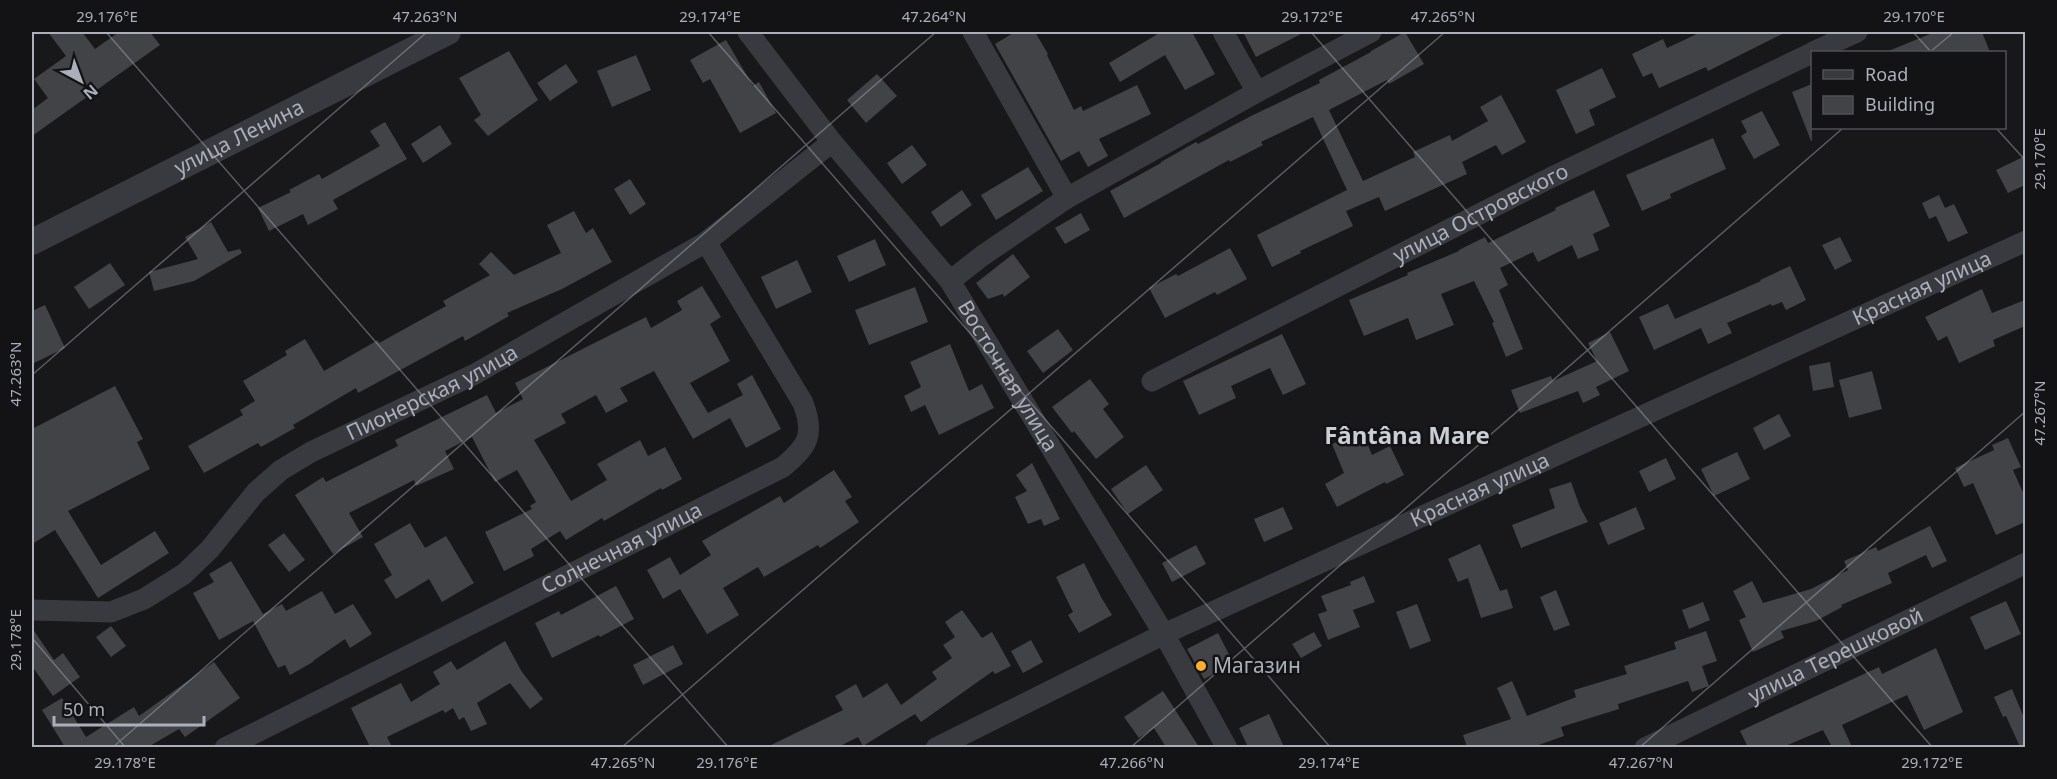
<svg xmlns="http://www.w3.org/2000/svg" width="2057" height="779" font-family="'Noto Sans',sans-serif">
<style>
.building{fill:#424347}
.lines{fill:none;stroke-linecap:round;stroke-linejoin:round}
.minor{stroke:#393a3f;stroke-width:21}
.tertiary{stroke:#393a3f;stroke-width:26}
.ticks{fill:none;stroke:#aaafbb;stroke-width:1.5;stroke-opacity:0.45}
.poi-dot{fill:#fbaf2f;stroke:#131315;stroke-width:2}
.labels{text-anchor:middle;stroke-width:5;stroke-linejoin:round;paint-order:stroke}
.street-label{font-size:21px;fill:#aaafbb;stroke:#131315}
.poi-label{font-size:21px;fill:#aaafbb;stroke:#131315;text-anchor:start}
.quarter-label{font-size:24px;font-weight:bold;fill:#cbced6;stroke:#131315}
.neatline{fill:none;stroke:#aaafbb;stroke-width:2}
.ticks-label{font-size:15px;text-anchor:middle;fill:#aaafbb}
</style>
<rect width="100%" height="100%" fill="#18181a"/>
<path class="building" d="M48 32H82L95 49 119 32H150L160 45 32 136V110L48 98 34 79 66 56Z
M1015 32H1035L1048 54 1047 55 1074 110 1081 106 1083 111 1137 85 1151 114 1099 139 1108 156 1088 167 1079 151 1061 161 995 44Z
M1161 32H1192L1215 74 1185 90 1165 55 1120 82 1109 63Z
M1243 32H1305L1256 57Z
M1405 32 1424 64 1389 84 1387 80 1329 110 1363 181 1415 157 1413 152 1450 135 1452 141 1488 121 1480 107 1501 95 1526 142 1502 155 1496 145 1462 162 1467 174 1385 211 1379 197 1346 211 1353 226 1300 251 1301 253 1272 267 1257 235 1347 190 1313 117 1261 142 1263 145 1230 162 1229 160 1124 218 1110 191 1161 163V162L1196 142 1198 144 1253 115 1320 83 1319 80 1371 52V51Z
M1701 32H1786L1708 71 1706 67 1659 88 1652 73 1643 77 1632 54 1663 39 1667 48Z
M1935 32H1982L1990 52H1886Z
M726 40 753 86 759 82 776 113 740 133 710 79 703 83 690 60Z
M509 51 538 100 488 136 474 120 481 115 459 78Z
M636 55 651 90 612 107 597 71Z
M566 64 578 82 550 101 537 83Z
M1602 68 1616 97 1589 110 1595 125 1576 134 1556 90Z
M877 74 897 96 866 123 847 100Z
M1812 84V141H1811L1792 92Z
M1762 111 1780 145 1754 159 1741 136 1747 132 1741 121Z
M385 122 407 159 333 200 338 209 308 225 303 214 269 231 258 208 291 192 289 190 319 174 322 179 380 146 370 131Z
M440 125 452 144 423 163 411 144Z
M1713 138 1726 169 1670 194 1671 198 1642 211 1626 175Z
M912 145 927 165 902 184 887 163Z
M2025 156V185L2008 193 1996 170Z
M1028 167 1043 191 996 220 981 195Z
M630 179 646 204 630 215 614 189Z
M962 190 972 205 941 227 931 212Z
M1594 190 1610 226 1593 234 1599 250 1578 259 1572 245 1538 262 1533 252 1500 268 1508 285 1499 290 1523 349 1506 357 1492 323 1494 322 1474 281 1441 294 1454 325 1416 340 1408 318 1364 336 1349 300 1408 275 1407 273 1459 251V250L1485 237 1488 243 1556 210 1555 208Z
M1939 195 1945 208 1954 204 1968 233 1948 242 1936 216 1929 219 1922 203Z
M574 211 586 233 593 228 612 262 562 289 507 313 509 316 465 341 463 336 358 393 356 388 293 425 295 428 261 447 258 443 204 473 188 446 243 415 240 410 255 401 243 381 287 355 285 351 305 339 324 371 378 340 379 343 446 306 443 301 490 275 479 264 491 252 514 275 561 253 547 225Z
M1081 213 1090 230 1065 244 1055 228Z
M211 222 228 252 240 249 242 253 194 281 154 291 149 272 198 259 185 237Z
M1840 237 1852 261 1835 270 1822 245Z
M875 239 886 265 849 282 837 256Z
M1230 248 1247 279 1217 295 1215 292 1165 318 1149 288 1176 274 1178 276Z
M1013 254 1030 277 1004 297 1003 294 988 299 976 283Z
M797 260 812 292 776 309 761 277Z
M110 263 125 285 89 309 74 287Z
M1790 266 1806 300 1786 310 1782 302 1772 306 1771 304 1727 323 1732 333 1708 344 1701 328 1654 350 1639 317 1668 304 1675 319 1761 281 1760 280Z
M702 286 721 317 710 324 730 361 690 383 708 413 743 395 737 384 752 375 781 429 746 448 730 418 693 439 654 371 620 388 628 401 606 413 596 395 561 414 566 423 534 440 571 501 607 480 597 464 640 440 648 456 665 447 682 479 662 490 661 488 604 521 602 518 566 540 560 531 531 549 534 556 504 571 485 532 532 509 530 506 536 502 517 470 495 482 472 437 445 451 454 469 416 486 414 480 349 513 363 537 333 554 295 495 323 477 326 482 398 446 395 440 487 395 496 413 523 399 515 383 646 317 651 328 682 310 677 301Z
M915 287 928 322 869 345 855 310Z
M1982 289 1992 313 2025 300V326L1993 340 1995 346 1959 363 1947 336 1938 341 1925 317Z
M45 305 65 348 32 364V311Z
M1058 329 1073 350 1043 373 1027 351Z
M1610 332 1629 371 1596 387 1600 395 1583 403 1578 391 1520 413 1511 390 1551 376 1553 381 1597 361 1588 343Z
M1282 334 1306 384 1283 395 1270 368 1231 386 1236 398 1199 415 1183 381Z
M950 344 969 391 982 384 994 408 939 435 925 405 911 412 904 396 921 387 910 362Z
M1830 362 1834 387 1813 391 1809 366Z
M1872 371 1882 409 1849 418 1839 380Z
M1090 379 1109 404 1103 409 1124 437 1096 459 1074 431 1072 433 1052 407Z
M115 386 143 439 137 442 150 469 68 511 101 565 155 531 169 553 98 598 55 530 32 544V429Z
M1779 414 1791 436 1764 450 1753 428Z
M1362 431 1372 455 1390 446 1404 475 1386 484 1385 482 1337 507 1325 484 1344 473 1332 444Z
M2008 438 2021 467 2013 470 2025 497V522L1996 535 1973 483 1964 487 1955 468 1994 450 1992 445Z
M1737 452 1750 479 1714 496 1701 469Z
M1666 458 1676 479 1649 492 1639 471Z
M1032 463 1060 519 1044 526 1041 519 1028 524 1015 497 1027 491 1016 475Z
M1146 465 1163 490 1128 514 1111 489Z
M834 470 852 497 845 501 859 522 820 548 818 545 764 577 758 567 723 588 739 615 707 634 680 589 663 599 647 570 670 557 680 575 711 555 702 541 780 496 784 503Z
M1571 482 1580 507 1588 522 1521 548 1512 525 1555 508 1549 489Z
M1283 507 1293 529 1264 542 1254 519Z
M1636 507 1645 529 1608 545 1599 523Z
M410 523 425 548 446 536 474 583 442 602 429 579 396 599 384 580 392 575 374 544Z
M1930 526 1947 561 1932 568 1926 555 1888 573 1892 583 1841 605 1842 607 1816 621 1781 631 1784 638 1753 652 1739 620 1746 617 1733 591 1752 581 1763 603 1811 589 1848 570 1844 561 1876 547 1878 551Z
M284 533 305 560 289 572 268 545Z
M1480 544 1500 591 1507 589 1513 608 1481 618 1468 578 1458 582 1448 559Z
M1196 545 1206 564 1172 582 1162 563Z
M231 561 263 614 282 604 286 611 322 591 335 614 353 604 372 634 350 648 345 639 313 661V662L290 675 285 665 278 668 253 621 219 640 193 593 214 582 209 574Z
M1084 563 1101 597 1112 615 1079 633 1068 615 1073 612 1056 577Z
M1364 576 1375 602 1353 610 1360 627 1328 640 1318 614 1327 611 1321 596 1351 585 1350 582Z
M616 586 634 619 600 637 599 635 552 658 535 623 559 611 561 615Z
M1556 590 1570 625 1554 631 1540 597Z
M2006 601 2021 634 1985 650 1970 617Z
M1703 602 1710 620 1689 629 1682 610Z
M1417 604 1431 641 1410 649 1396 612Z
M962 610 982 638 992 632 1011 666 995 674 993 671 921 722 915 714 863 746 858 737 838 747H767L843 710 835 696 856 684 863 698 887 683 901 705 937 679 932 672 952 658 943 645 955 637 945 622Z
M111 626 126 646 111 657 96 637Z
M32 628 54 660 63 653 80 677 53 696 32 666Z
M1706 631 1717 661 1702 666 1709 686 1692 692 1688 681 1618 704 1619 709 1561 727 1564 736 1533 747H1467L1463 735 1511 719 1497 688 1512 681 1527 716 1576 697 1574 690 1627 674 1624 666 1676 649 1674 642Z
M1314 632 1322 646 1301 658 1292 644Z
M1218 633 1234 664 1204 679 1187 649Z
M1031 640 1043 662 1023 673 1011 651Z
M505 641 522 672 543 699 530 709 510 683 477 703 487 724 471 731 464 717 459 720 453 708 445 713 443 710 387 737 392 747H370L351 708 401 683 411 702 440 684 433 672 451 661 457 670Z
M673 645 683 664 643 685 633 665Z
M1936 648 1963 712 1924 730 1907 695 1842 725 1852 747H1832L1823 730 1783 747H1748L1740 731 1879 667 1882 674Z
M214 662 240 698 185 737 179 729 148 747H65L42 710 62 698 86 737 134 707 139 716Z
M2012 689 2025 720V747H2020L2006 716 2003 717 1994 697Z
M1163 691 1199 747H1166L1154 728 1139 738 1124 717Z
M1269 714 1284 747H1248L1239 728Z"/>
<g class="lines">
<g class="minor">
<path id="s1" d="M748 32 832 142 950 281 1164 634 1227 748"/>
<path d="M973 32 1067 198"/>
<path d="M1223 32 1257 92"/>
<path d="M1813 52 1857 32"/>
<path d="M950 281 982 256 1067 198 1257 92 1371 32"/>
<path id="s2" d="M1152 381 1552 177 1812 53"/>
<path id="s3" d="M32 610 111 612 144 599 184 574 210 549 256 492 281 470 311 452 475 374 706 242 832 142"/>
<path id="s4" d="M225 748 783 467C808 446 815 435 803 403L706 242"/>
<path id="s5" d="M936 748 1164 634 2026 241"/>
<path id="s6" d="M1645 748 2026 563"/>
</g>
<path class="tertiary" id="s7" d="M32 242 448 32"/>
</g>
<path class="ticks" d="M106 32 729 748M708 32 1331 748M1311 32 1933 748M1913 32 1931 52M1930 52 1954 32M1996 128 2026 161M32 375 427 32M32 638 126 748M112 748 936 32M621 748 1445 32M1130 748 1843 128M1639 748 2026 411"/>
<circle class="poi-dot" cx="1201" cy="666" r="6"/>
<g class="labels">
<g class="street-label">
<text dy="7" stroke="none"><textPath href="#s7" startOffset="232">улица Ленина</textPath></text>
<text dy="7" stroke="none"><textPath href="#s2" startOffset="369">улица Островского</textPath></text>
<text dy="7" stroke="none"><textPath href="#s5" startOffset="1088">Красная улица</textPath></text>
<text dy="7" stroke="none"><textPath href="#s1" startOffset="432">Восточная улица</textPath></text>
<text dy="7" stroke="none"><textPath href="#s3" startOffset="474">Пионерская улица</textPath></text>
<text dy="7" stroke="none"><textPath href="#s5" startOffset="602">Красная улица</textPath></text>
<text dy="7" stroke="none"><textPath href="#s4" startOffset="444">Солнечная улица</textPath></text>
<text dy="7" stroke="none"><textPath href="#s6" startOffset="212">улица Терешковой</textPath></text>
</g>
<g class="poi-label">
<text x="1213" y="673">Магазин</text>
</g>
<g class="quarter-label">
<text x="1407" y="444">Fântâna Mare</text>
</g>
</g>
<rect width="2057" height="779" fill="none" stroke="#131315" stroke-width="66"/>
<rect x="1811" y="51" width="195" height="78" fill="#131315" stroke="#4f5157" stroke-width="1.5"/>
<rect x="1823" y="70" width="30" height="9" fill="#393a3f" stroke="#4f5157" stroke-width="1.5"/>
<text x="1865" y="81" font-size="18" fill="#aaafbb">Road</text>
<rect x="1823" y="96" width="30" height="18" fill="#424347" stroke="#4f5157" stroke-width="1.5"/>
<text x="1865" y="111" font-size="18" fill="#aaafbb">Building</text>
<g transform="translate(81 81) rotate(139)" stroke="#131315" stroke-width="4.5" paint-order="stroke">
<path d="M0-4.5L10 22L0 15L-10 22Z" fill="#aaafbb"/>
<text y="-9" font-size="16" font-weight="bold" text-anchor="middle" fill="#aaafbb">N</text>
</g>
<path d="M54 716v9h150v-9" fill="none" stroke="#aaafbb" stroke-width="3"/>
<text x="63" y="716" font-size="18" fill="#aaafbb" stroke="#131315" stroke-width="4.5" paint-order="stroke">50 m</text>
<rect x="33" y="33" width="1991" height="713" class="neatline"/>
<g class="ticks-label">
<text x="107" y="22">29.176°E</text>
<text x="425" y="22">47.263°N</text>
<text x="710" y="22">29.174°E</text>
<text x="934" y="22">47.264°N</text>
<text x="1312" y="22">29.172°E</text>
<text x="1443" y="22">47.265°N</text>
<text x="1914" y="22">29.170°E</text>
<text transform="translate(2040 159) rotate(-90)" y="5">29.170°E</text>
<text transform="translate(16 374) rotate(-90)" y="5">47.263°N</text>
<text transform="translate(2040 413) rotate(-90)" y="5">47.267°N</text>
<text transform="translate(16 640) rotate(-90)" y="5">29.178°E</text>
<text x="125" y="768">29.178°E</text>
<text x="623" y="768">47.265°N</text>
<text x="727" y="768">29.176°E</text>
<text x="1132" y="768">47.266°N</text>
<text x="1329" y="768">29.174°E</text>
<text x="1641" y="768">47.267°N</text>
<text x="1932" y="768">29.172°E</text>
</g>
</svg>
